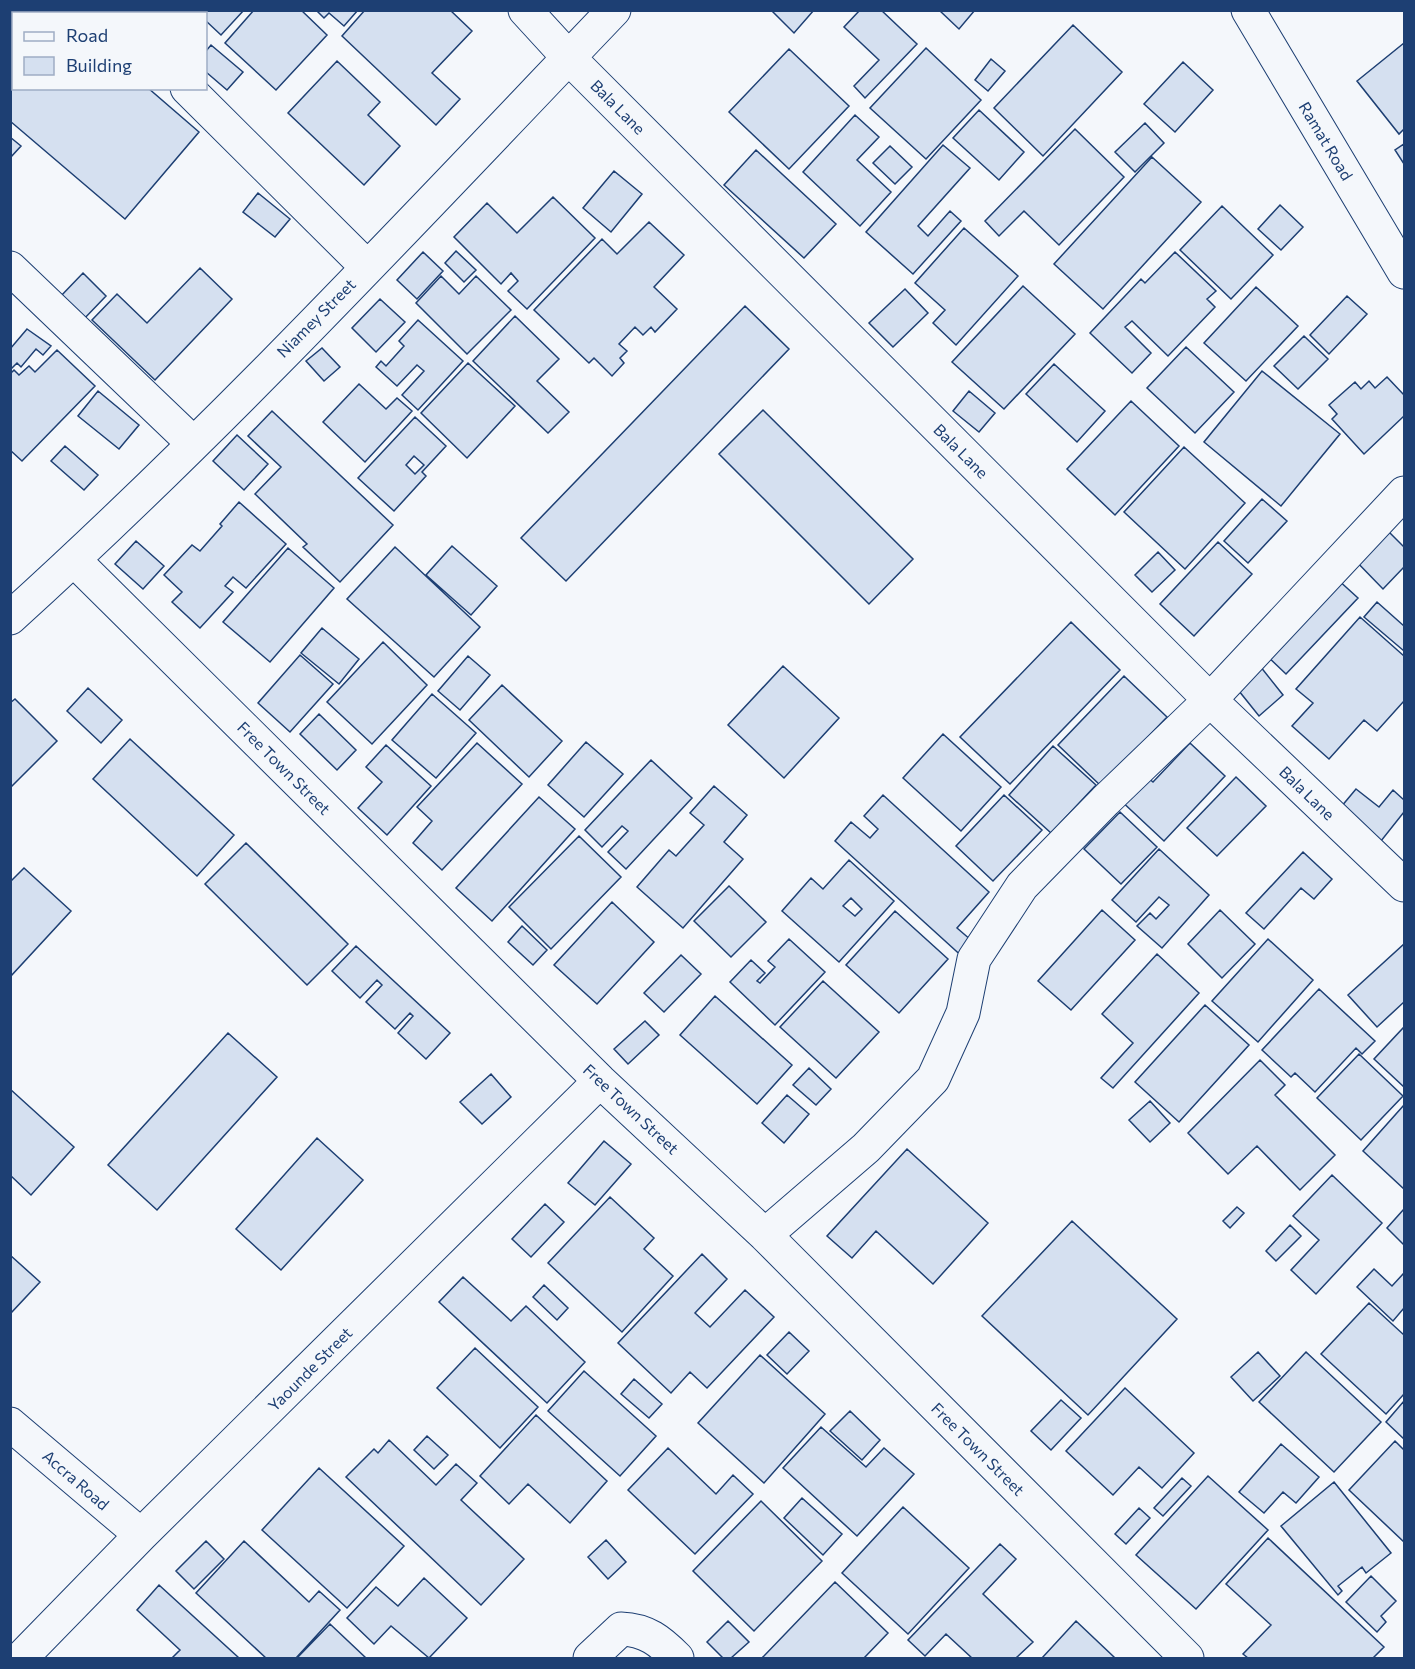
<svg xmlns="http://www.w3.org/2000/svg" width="1415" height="1669" font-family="Commissioner,sans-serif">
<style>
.building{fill:#d5e0f0;stroke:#1d3f73;stroke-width:1.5;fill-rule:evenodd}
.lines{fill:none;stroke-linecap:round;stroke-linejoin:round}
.minor-casing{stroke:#1d3f73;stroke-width:35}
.tertiary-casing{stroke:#1d3f73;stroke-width:35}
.minor{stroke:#f4f7fb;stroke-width:33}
.tertiary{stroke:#f4f7fb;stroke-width:33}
.labels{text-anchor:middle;stroke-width:4.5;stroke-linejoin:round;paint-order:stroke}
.street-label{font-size:16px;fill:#1d3f73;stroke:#f4f7fb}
</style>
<rect width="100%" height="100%" fill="#f4f7fb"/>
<path class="building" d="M10 10H57L60 14H14V88H148L199 132 125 219 10 121Z
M145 10H181L184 14H147Z
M194 10H244L221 35 206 21V14H197Z
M254 10H301L327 35 276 90 225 43Z
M316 10H358L344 26 329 13 324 18Z
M365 10H450L472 31 432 73 460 99 436 125 342 36Z
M771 10H814L794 33Z
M860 10H881L917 44 865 98 854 86 879 60 844 27Z
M939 10H975L959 29Z
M1073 25 1122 72 1043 156 994 108Z
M1404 43V129L1399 134 1357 81Z
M211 45 243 72 227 90 206 72V51Z
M926 48 981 100 926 159 870 108Z
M789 49 849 106 789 169 729 112Z
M991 59 1005 71 988 91 975 80Z
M337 61 380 102 368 115 400 146 364 185 288 113Z
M1183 62 1213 90 1175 132 1144 104Z
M979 110 1024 152 999 180 953 138Z
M855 115 879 137 857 160 891 192 860 226 803 172Z
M1145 123 1164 143 1135 172 1115 152Z
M1075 129 1124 177 1059 245 1024 211 999 236 985 221Z
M10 137 21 146 10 158Z
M1404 144V164L1395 150Z
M943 145 970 168 918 226 928 236 950 211 961 221 913 274 866 232Z
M890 146 912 167 895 184 873 163Z
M756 150 836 224 804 258 724 185Z
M1152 157 1201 202 1103 309 1054 264Z
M614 171 642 194 611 232 583 208Z
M258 193 290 219 275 237 243 212Z
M553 197 595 238 527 309 508 291 518 281 511 273 501 284 454 237 487 203 517 233Z
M1280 205 1303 227 1281 250 1258 229Z
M1222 206 1273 255 1231 299 1180 250Z
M649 222 684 255 654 287 677 309 655 332 651 327 643 335 635 327 619 344 627 351 620 358 624 363 612 376 594 358 589 363 534 310 602 239 617 254Z
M964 228 1018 276 956 345 933 323 945 310 915 283Z
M456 251 476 270 464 282 445 263Z
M423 252 443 271 417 299 397 280Z
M1175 252 1216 291 1207 299 1215 307 1168 356 1132 321 1125 327 1151 353 1132 373 1090 333 1141 279 1145 283Z
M200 268 232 299 155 380 92 320 117 294 147 323Z
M83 273 106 296 82 321 59 298Z
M441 276 459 294 476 276 511 310 467 354 416 303Z
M1023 286 1075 334 1004 409 952 362Z
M1256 287 1298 326 1246 381 1204 343Z
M905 289 928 313 893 347 869 323Z
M1347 296 1367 314 1329 354 1310 335Z
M380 299 405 322 376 352 352 328Z
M745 306 789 349 566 581 521 538Z
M515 316 559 359 537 381 569 412 548 433 473 361Z
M418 320 463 361 418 410 402 395 424 371 417 365 397 386 376 367 381 361 386 366 404 346 399 341Z
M27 329 51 346 43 355 36 349 21 367 17 363 11 369 10 349Z
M1304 336 1328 359 1298 389 1274 366Z
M1186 347 1234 392 1195 433 1147 388Z
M322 348 340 367 324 381 306 361Z
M57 350 95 386 22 461 10 450V374L14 370 19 375 29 366 35 372Z
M468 363 515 406 467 458 421 413Z
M1054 364 1105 411 1077 442 1026 394Z
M1262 371 1340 434 1281 506 1204 442Z
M1387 377 1404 395V416L1364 454 1332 419 1337 414 1329 405 1355 382 1361 389 1369 381 1375 388Z
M359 384 386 409 397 398 412 411 365 462 323 422Z
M98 391 139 425 119 449 78 416Z
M969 391 995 413 979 432 953 411Z
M1131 401 1179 446 1115 515 1067 469Z
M763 410 913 559 869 604 719 454Z
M272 411 393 525 340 582 303 547 307 544 255 494 281 467 248 436Z
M415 417 446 446 422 472 426 476 394 511 358 478ZM414 456 424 465 415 474 406 465Z
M237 435 268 464 244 490 213 461Z
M65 446 98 475 84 490 51 461Z
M1184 447 1245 503 1185 569 1124 512Z
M1262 499 1287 521 1248 563 1224 541Z
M239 502 286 544 246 588 233 577 225 586 233 592 200 628 172 602 182 592 164 575 192 545 200 551 222 526 220 524Z
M1382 525 1404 547V567L1383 589 1351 556Z
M136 541 164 566 143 589 115 564Z
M1218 542 1252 574 1194 636 1160 604Z
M452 546 497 586 471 615 426 575Z
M395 547 480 627 434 677 347 599Z
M288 548 334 588 270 662 223 622Z
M1158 552 1175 570 1152 592 1135 575Z
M1336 578 1358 598 1286 674 1265 654Z
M1377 602 1404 626V651L1364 617Z
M1360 617 1404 656V701L1377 731 1364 720 1329 759 1292 726 1313 703 1296 689Z
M1071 622 1120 670 1010 784 960 737Z
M322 628 359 659 339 684 301 653Z
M383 642 427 685 372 744 327 702Z
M300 655 333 684 290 732 258 703Z
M468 656 490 675 460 710 438 691Z
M783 666 839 718 784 778 728 725Z
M1260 666 1283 695 1259 716 1235 686Z
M1124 676 1167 717 1101 786 1058 745Z
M502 685 562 741 529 777 469 720Z
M88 688 122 720 101 743 67 711Z
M432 694 476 733 436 778 392 740Z
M15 699 57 741 10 788V703Z
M319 714 356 750 337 770 300 734Z
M943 734 1001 787 961 831 903 778Z
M130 739 234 835 197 876 93 779Z
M586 742 623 774 584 817 548 785Z
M477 743 522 784 442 870 413 843 432 821 417 807Z
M1190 743 1225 776 1164 841 1117 797 1141 772 1153 782Z
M386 745 431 786 387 835 358 808 382 782 366 767Z
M1053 746 1096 785 1051 833 1009 795Z
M651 760 692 798 626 869 608 852 628 831 622 826 602 847 585 830Z
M1236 777 1266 806 1217 856 1187 828Z
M714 786 747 815 724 842 743 859 683 928 637 887 669 850 676 856 704 825 690 813Z
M1356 789 1379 807 1393 790 1404 800V812L1381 841 1341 807Z
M883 795 989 892 957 928 979 947 966 960 835 841 851 822 870 838 878 829 864 816Z
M1004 795 1042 830 993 881 956 846Z
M539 797 575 829 492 921 456 888Z
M1120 812 1157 847 1121 884 1084 849Z
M579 836 621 877 551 949 509 907Z
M246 843 348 944 307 985 205 884Z
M1159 849 1209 895 1162 948 1137 926 1150 913 1156 919 1169 905 1159 897 1136 922 1112 900Z
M1303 852 1332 879 1314 899 1301 888 1264 929 1246 913Z
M849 860 894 901 839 962 782 911 811 878 823 889ZM851 898 862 909 855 916 843 906Z
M24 868 71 911 10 977V882Z
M729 886 766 922 731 957 694 921Z
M612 902 654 942 597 1004 554 965Z
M1102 910 1135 940 1071 1010 1038 981Z
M1220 910 1255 944 1222 978 1188 944Z
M895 911 948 959 899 1013 846 965Z
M522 926 547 950 533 965 508 942Z
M789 939 825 972 775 1025 730 982 751 960 765 973 757 981 760 983 775 967 768 961Z
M1268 939 1313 980 1258 1042 1212 1001Z
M1404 944V1002L1377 1027 1348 995Z
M356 946 450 1033 426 1059 398 1033 413 1016 410 1013 395 1029 366 1002 382 985 377 980 360 998 332 971Z
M1157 954 1199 993 1113 1088 1101 1078 1133 1043 1102 1014Z
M681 955 701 974 664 1012 644 993Z
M823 981 879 1032 836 1078 780 1027Z
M1319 989 1375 1041 1362 1054 1356 1048 1315 1092 1295 1073 1291 1077 1262 1050Z
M715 996 792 1065 757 1104 680 1035Z
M1205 1005 1249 1045 1179 1122 1135 1082Z
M645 1021 659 1035 628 1064 614 1049Z
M1404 1027V1087L1374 1059Z
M228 1033 277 1077 157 1210 108 1165Z
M1359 1054 1403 1096 1361 1140 1317 1098Z
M1260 1060 1285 1085 1275 1095 1335 1155 1300 1190 1257 1146 1228 1174 1188 1133Z
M809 1068 831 1089 816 1105 793 1085Z
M491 1074 511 1097 482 1124 460 1102Z
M10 1089 74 1147 31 1195 10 1175Z
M787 1095 809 1114 784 1143 762 1123Z
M1150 1101 1170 1123 1150 1142 1129 1120Z
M1404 1105V1189L1363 1151Z
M317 1138 363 1180 281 1270 236 1229Z
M604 1141 631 1164 595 1205 568 1183Z
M907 1149 988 1223 933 1284 876 1231 852 1258 827 1236Z
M1332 1175 1382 1223 1316 1294 1291 1270 1319 1240 1293 1216Z
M610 1197 654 1238 644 1249 673 1276 622 1332 548 1263Z
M545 1204 564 1222 531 1257 512 1239Z
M1237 1207 1244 1213 1230 1228 1223 1221Z
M1404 1209V1245L1387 1228Z
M1072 1221 1177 1319 1088 1415 982 1316Z
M1290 1225 1301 1236 1276 1261 1266 1251Z
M702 1254 727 1279 695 1313 710 1327 745 1290 774 1317 707 1388 690 1372 671 1393 618 1343Z
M10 1255 40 1282 10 1314Z
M1374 1269 1392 1286 1404 1273V1308L1393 1321 1357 1287Z
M463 1277 511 1321 526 1306 585 1362 547 1403 439 1302Z
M544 1285 568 1308 557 1320 533 1297Z
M1369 1303 1404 1335V1394L1386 1414 1321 1354Z
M789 1332 809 1351 787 1374 767 1355Z
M475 1348 538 1407 500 1448 437 1388Z
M1258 1352 1280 1376 1253 1401 1231 1377Z
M1306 1352 1381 1422 1334 1472 1259 1402Z
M760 1355 825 1414 764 1483 698 1423Z
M584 1371 656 1436 620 1476 548 1411Z
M634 1379 662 1404 649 1418 621 1394Z
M1125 1388 1194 1453 1162 1488 1139 1467 1113 1495 1066 1451Z
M1061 1400 1081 1418 1051 1450 1031 1431Z
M1404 1401V1439L1386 1422Z
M850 1411 880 1440 862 1460 830 1431Z
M536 1415 607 1481 570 1523 528 1484 509 1504 480 1476Z
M821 1427 866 1467 884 1448 914 1474 857 1536 783 1468Z
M427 1436 448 1455 434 1469 414 1450Z
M389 1440 436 1485 456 1464 477 1483 461 1500 524 1559 481 1605 346 1477 374 1449 378 1453Z
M1395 1441 1404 1450V1542L1349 1490Z
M1281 1444 1319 1477 1296 1503 1283 1492 1264 1513 1239 1492Z
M668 1448 716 1494 733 1475 753 1494 695 1554 628 1490Z
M319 1468 404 1546 347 1608 262 1530Z
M1208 1476 1268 1530 1196 1609 1136 1555Z
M1182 1478 1191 1486 1163 1516 1154 1508Z
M1334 1482 1391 1553 1366 1573 1362 1567 1338 1586 1342 1591 1338 1595 1281 1526Z
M802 1498 842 1534 823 1555 784 1518Z
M761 1501 822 1561 754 1631 693 1571Z
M903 1507 969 1568 908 1634 842 1573Z
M1139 1508 1150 1518 1126 1544 1115 1534Z
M1268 1538 1384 1647 1373 1658H1248L1243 1654 1271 1625 1226 1584Z
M606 1540 626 1562 608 1579 588 1557Z
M206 1541 224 1559 194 1589 176 1571Z
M244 1541 309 1602 319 1591 340 1610 296 1658H266L196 1593Z
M1000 1544 1016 1559 983 1594 1033 1642 1016 1658H972L946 1634 925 1656 908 1640Z
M1371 1576 1396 1601 1381 1616 1386 1622 1377 1632 1346 1602Z
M424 1578 467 1618 429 1658 391 1626 374 1644 347 1618 376 1587 398 1606Z
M835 1582 888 1633 864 1658H762Z
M159 1585 239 1658H172L180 1650 137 1610Z
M728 1621 749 1642 731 1658H723L707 1642Z
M1076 1621 1114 1657 1113 1658H1042Z
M330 1624 366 1658H297Z"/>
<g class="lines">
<defs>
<path id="minor" d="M108 10 111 14
M525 10 569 58 1210 700 1404 885
M187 88 367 267
M10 268 193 443
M74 560 600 1081 765 1235 1187 1658
M10 618C222 426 417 216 614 10
M765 1235 866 1148 933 1079 963 1013 974 959 1022 886 1105 801 1210 700 1404 493
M10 1424 141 1535
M21 1658 141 1535 600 1081
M590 1658 621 1629C647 1630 660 1641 677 1658"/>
<path id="tertiary" d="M1248 10 1404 272"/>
</defs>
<use href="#minor" class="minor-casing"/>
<use href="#tertiary" class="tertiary-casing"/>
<use href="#minor" class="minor"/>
<use href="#tertiary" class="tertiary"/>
</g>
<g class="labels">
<g class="street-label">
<text transform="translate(618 107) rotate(45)" y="6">Bala Lane</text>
<text transform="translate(1326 141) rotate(59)" y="6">Ramat Road</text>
<text transform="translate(316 318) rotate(-45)" y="6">Niamey Street</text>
<text transform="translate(961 451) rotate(45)" y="6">Bala Lane</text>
<text transform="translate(284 768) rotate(45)" y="6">Free Town Street</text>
<text transform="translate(1307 793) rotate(44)" y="6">Bala Lane</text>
<text transform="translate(631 1109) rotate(43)" y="6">Free Town Street</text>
<text transform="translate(310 1369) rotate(-45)" y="6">Yaounde Street</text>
<text transform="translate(978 1449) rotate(45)" y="6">Free Town Street</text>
<text transform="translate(76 1480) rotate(41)" y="6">Accra Road</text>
</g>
</g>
<rect width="1415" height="1669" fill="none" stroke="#1d3f73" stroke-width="24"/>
<rect x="12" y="12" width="195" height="78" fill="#f4f7fb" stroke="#9eadc5" stroke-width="1.5"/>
<rect x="24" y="32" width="30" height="9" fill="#f4f7fb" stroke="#9eadc5" stroke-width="1.5"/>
<text x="66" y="42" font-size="18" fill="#1d3f73">Road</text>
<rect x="24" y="57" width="30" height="18" fill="#d5e0f0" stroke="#9eadc5" stroke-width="1.5"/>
<text x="66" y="72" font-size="18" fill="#1d3f73">Building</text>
</svg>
